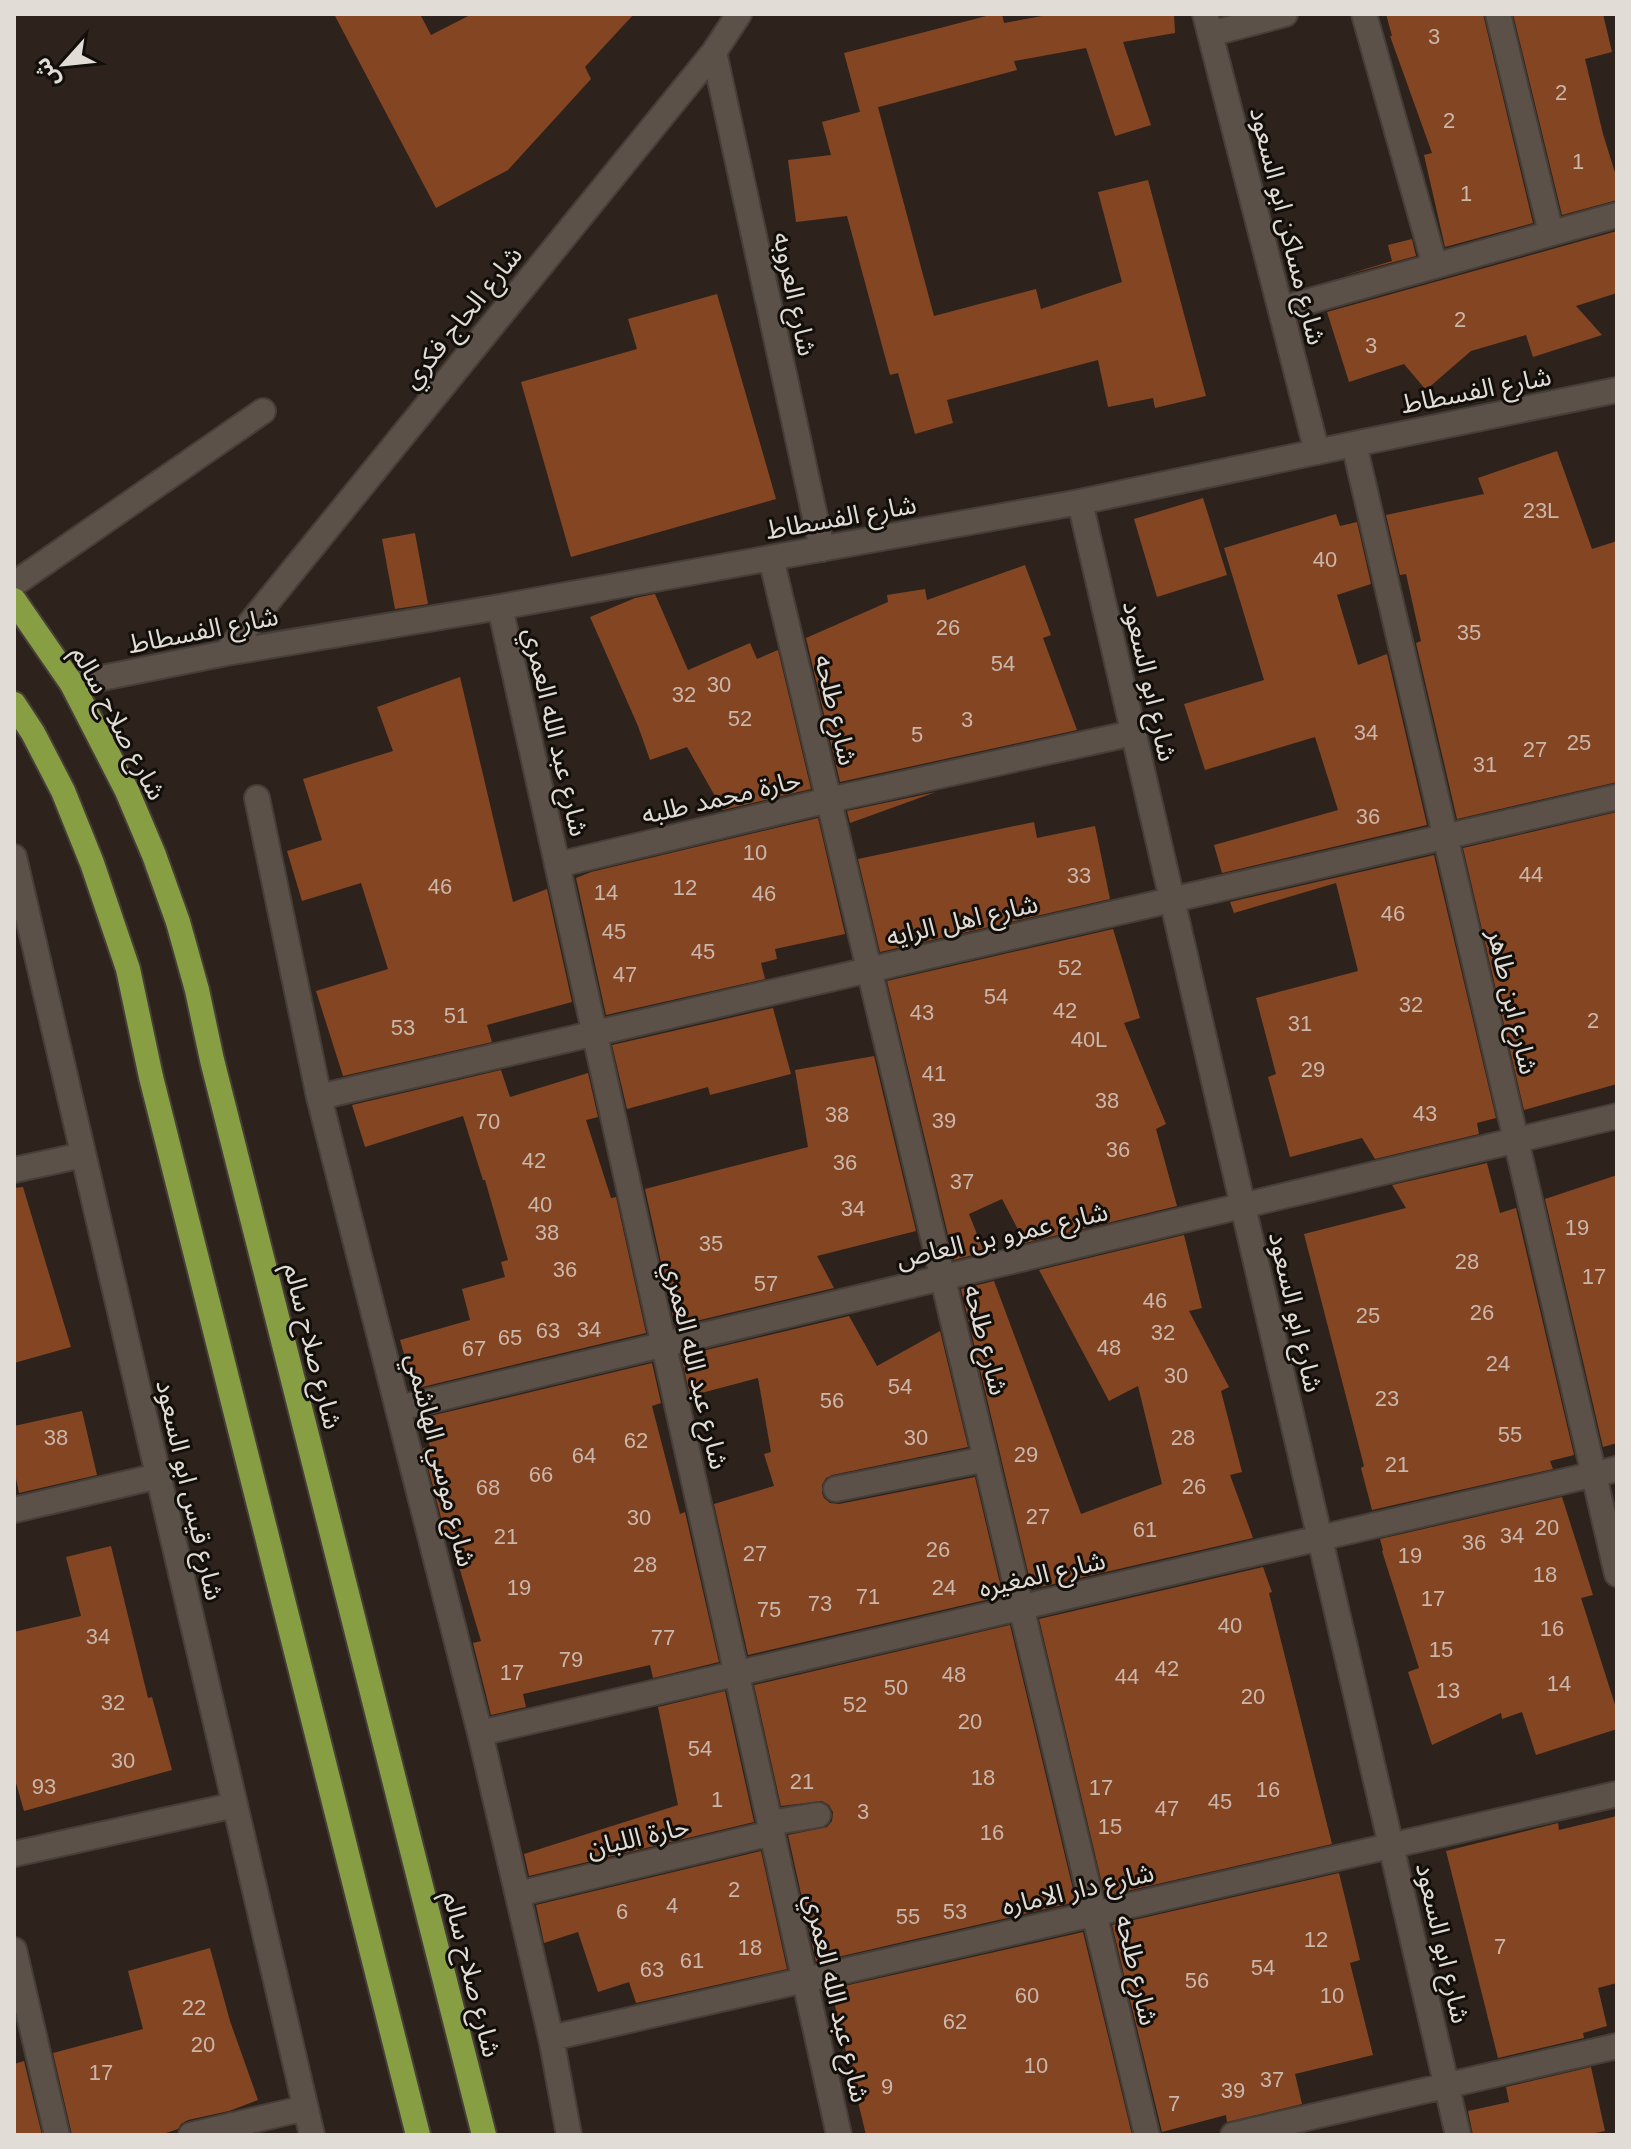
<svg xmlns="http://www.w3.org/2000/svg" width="1631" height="2149" font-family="Arial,'Noto Sans Arabic',sans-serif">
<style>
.building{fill:#844523}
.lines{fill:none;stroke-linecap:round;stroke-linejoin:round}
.street-casing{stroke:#463e38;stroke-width:28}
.highway-casing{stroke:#463e38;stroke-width:28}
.street{stroke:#5b5148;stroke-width:24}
.highway{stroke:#879e43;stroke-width:24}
.labels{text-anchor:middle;stroke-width:6;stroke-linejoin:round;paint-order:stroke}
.number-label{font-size:22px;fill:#cab6aa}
.street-label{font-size:26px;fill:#e2dcd7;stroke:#120e0a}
</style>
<rect width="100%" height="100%" fill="#2d231c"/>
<path class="building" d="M334 14H420L431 35 472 14H634L585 67 591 79 508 170 436 208Z
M994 14H1002L1004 23 1053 14H1174L1175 33 1123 42 1151 125 1115 136 1086 48 1014 61 1017 70 860 112 844 53Z
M1386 14H1483L1533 223 1445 247 1424 155 1432 153 1390 36H1392Z
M1513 14H1603L1612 52 1585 59 1603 134 1617 179V200L1562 215Z
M878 107 934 316 1036 289 1041 309 1122 282 1098 192 1148 180 1206 396 1155 408 1153 398 1108 407 1098 360 947 400 953 423 915 434 898 373 890 375 847 216 796 222 788 160 831 155 822 122Z
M1617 231V293L1576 306 1602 335 1533 357 1526 335 1471 351 1426 390 1404 364 1349 382 1327 312Z
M1412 239 1416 256 1342 276 1392 261 1388 245Z
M717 294 776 499 571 557 521 382 637 349 628 319Z
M1557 451 1592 549 1617 541V782L1457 819 1416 643 1421 641 1406 574 1400 575 1386 515 1484 494 1478 478Z
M1203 498 1227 575 1157 597 1134 519Z
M1336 514 1340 526 1357 522 1371 584 1337 595 1358 665 1387 654 1427 825 1222 873 1214 845 1338 810 1315 737 1205 770 1184 704 1264 680 1224 548Z
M415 533 428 604 395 609 382 539Z
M1025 565 1051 635 1043 638 1077 730 840 782 806 638 888 602 887 595 925 589 927 600Z
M655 594 688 670 750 643 757 659 778 650 811 789 723 810 687 747 650 760 638 726 590 617 635 598Z
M460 677 513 902 547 889 572 1002 487 1025 492 1042 343 1076 316 991 388 969 361 883 302 901 287 851 322 840 303 779 393 751 377 707Z
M936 792 850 823 847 811Z
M1617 812V1084L1524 1110 1463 848Z
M818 818 845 934 775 949 777 959 761 963 765 979 606 1015 576 878 591 872Z
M1034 822 1037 838 1095 826 1110 899 880 952 858 859Z
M1434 855 1496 1118 1477 1123 1479 1134 1375 1159 1362 1138 1290 1157 1268 1077 1276 1074 1256 998 1358 971 1336 883 1234 913 1230 902Z
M1113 929 1140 1018 1124 1023 1166 1124 1156 1129 1177 1206 1025 1243 1002 1199 969 1214 984 1252 954 1260 887 981Z
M773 1008 791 1074 710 1095 708 1087 627 1109 612 1045Z
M874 1056 916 1231 817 1256 834 1288 675 1326 645 1189 808 1147 795 1070Z
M501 1070 510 1097 588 1073 598 1117 586 1120 611 1198 616 1197 646 1333 414 1389 400 1340 470 1320 462 1289 505 1277 501 1262 508 1260 485 1180H483L463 1116 365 1147 352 1105Z
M1487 1163 1500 1213 1516 1208 1574 1455 1550 1461 1553 1469 1372 1510 1361 1468 1364 1466 1304 1234 1406 1208 1392 1185Z
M1617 1175V1443L1603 1447 1545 1199Z
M23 1187 71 1347 14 1363V1188Z
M1184 1235 1202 1308 1189 1311 1229 1387 1221 1391 1242 1472 1230 1475 1253 1538 1032 1589 961 1289 994 1281 1081 1514 1162 1484 1138 1386 1109 1401 1039 1270Z
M849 1316 877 1366 940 1331 968 1447 832 1475 826 1478 822 1485V1493L824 1498 830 1503 839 1504 975 1477 1003 1596 748 1655 714 1504 774 1486 764 1454 771 1452 758 1378 690 1396 681 1356Z
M652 1363 661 1403 652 1406 680 1514 685 1512 719 1662 653 1678 650 1665 523 1694 526 1707 491 1715 473 1643 481 1641 450 1536 446 1537 423 1448 430 1447 422 1418Z
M82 1411 97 1475 19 1493 14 1469V1426Z
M1562 1497 1593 1595 1581 1598 1617 1711V1729L1536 1755 1522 1712 1502 1719 1501 1713 1432 1745 1408 1672 1419 1668 1382 1551 1383 1550 1380 1539Z
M111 1546 148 1698 152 1697 172 1770 24 1811 14 1776V1632L81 1616 66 1557Z
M1263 1567 1272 1592 1269 1593 1332 1844 1105 1896 1039 1619Z
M1010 1625 1076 1902 816 1962 788 1835 827 1827 832 1821 833 1812 829 1805 822 1801 781 1806 754 1685Z
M725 1691 754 1822 529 1876 524 1854 678 1805 658 1707Z
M1617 1816V1983L1598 1988 1607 2026 1583 2033 1584 2038 1498 2058 1446 1851 1558 1823 1559 1830Z
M761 1851 787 1969 636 2003 629 1982 598 1992 578 1932 544 1943 536 1905Z
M1339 1873 1360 1960 1350 1963 1373 2055 1295 2074 1302 2104 1227 2122 1226 2115 1162 2132 1112 1925Z
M1083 1932 1132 2135H866L831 1989Z
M210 1948 230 2021 258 2100 229 2111 188 2120 181 2124 178 2129 160 2135H72L53 2053 143 2029 128 1971Z
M24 2061 42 2135H14V2064Z
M1591 2067 1605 2131 1586 2135H1473L1468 2111 1509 2102 1506 2087Z"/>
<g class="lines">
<defs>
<path id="street" d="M1205 14 1317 452
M1364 14 1435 266
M1498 14 1551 233
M1210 34 1285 14
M714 52 822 549
M1281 309 1617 215
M1354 444 1617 1574
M1080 502 1458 2135
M771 558 1147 2135
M14 584 263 411
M500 607 839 2135
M226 653 714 52 739 14
M72 684 226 653 500 607 1080 502 1354 444 1617 390
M257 798 319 1097 480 1733 551 2038 569 2135
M14 857 312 2135
M557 865 829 800 1133 733
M319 1097 1617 797
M14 1170 83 1155
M399 1408 1617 1116
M836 1489 986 1459
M14 1510 158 1476
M480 1733 1617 1469
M770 1823 818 1815
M14 1854 235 1805
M518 1894 772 1833
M14 1950 57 2135
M551 2038 1617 1794
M191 2135 305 2108
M1233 2135 1617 2046"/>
<path id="highway" d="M14 600 72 684 127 791 154 855 178 922 197 990 212 1060 484 2135
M14 704 33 733 63 791 92 863 128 969 151 1077 418 2135"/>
</defs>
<use href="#street" class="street-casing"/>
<use href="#highway" class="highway-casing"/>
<use href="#street" class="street"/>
<use href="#highway" class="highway"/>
</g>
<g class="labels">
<g class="number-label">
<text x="1434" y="44">3</text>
<text x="1561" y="100">2</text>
<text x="1449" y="128">2</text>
<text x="1578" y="169">1</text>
<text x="1466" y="201">1</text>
<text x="1460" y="327">2</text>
<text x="1371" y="353">3</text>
<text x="1541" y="518">23L</text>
<text x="1325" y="567">40</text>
<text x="948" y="635">26</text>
<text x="1469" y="640">35</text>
<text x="1003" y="671">54</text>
<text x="719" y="692">30</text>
<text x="684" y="702">32</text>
<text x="740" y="726">52</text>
<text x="967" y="727">3</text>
<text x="1366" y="740">34</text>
<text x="917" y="742">5</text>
<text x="1579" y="750">25</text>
<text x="1535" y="757">27</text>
<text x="1485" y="772">31</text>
<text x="1368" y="824">36</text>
<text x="755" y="860">10</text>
<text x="1531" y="882">44</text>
<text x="1079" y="883">33</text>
<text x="440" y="894">46</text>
<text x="685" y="895">12</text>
<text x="606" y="900">14</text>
<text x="764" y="901">46</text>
<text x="1393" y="921">46</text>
<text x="614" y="939">45</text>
<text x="703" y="959">45</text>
<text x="1070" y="975">52</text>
<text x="625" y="982">47</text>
<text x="996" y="1004">54</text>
<text x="1411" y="1012">32</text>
<text x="1065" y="1018">42</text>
<text x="922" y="1020">43</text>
<text x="456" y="1023">51</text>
<text x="1593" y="1028">2</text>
<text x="1300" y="1031">31</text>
<text x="403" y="1035">53</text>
<text x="1089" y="1047">40L</text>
<text x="1313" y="1077">29</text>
<text x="934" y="1081">41</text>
<text x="1107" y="1108">38</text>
<text x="1425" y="1121">43</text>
<text x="837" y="1122">38</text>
<text x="944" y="1128">39</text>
<text x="488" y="1129">70</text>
<text x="1118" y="1157">36</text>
<text x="534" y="1168">42</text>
<text x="845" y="1170">36</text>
<text x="962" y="1189">37</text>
<text x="540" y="1212">40</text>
<text x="853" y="1216">34</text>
<text x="1577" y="1235">19</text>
<text x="547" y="1240">38</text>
<text x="711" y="1251">35</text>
<text x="1467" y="1269">28</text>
<text x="565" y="1277">36</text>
<text x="1594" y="1284">17</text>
<text x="766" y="1291">57</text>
<text x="1155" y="1308">46</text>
<text x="1482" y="1320">26</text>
<text x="1368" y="1323">25</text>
<text x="589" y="1337">34</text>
<text x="548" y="1338">63</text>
<text x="1163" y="1340">32</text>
<text x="510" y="1345">65</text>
<text x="1109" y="1355">48</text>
<text x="474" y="1356">67</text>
<text x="1498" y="1371">24</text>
<text x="1176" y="1383">30</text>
<text x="900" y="1394">54</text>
<text x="1387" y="1406">23</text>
<text x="832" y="1408">56</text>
<text x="1510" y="1442">55</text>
<text x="56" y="1445">38</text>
<text x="916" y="1445">30</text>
<text x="1183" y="1445">28</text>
<text x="636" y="1448">62</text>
<text x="1026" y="1462">29</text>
<text x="584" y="1463">64</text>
<text x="1397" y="1472">21</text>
<text x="541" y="1482">66</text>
<text x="1194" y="1494">26</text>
<text x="488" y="1495">68</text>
<text x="1038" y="1524">27</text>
<text x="639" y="1525">30</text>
<text x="1547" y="1535">20</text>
<text x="1145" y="1537">61</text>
<text x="1512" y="1543">34</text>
<text x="506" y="1544">21</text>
<text x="1474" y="1550">36</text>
<text x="938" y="1557">26</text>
<text x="755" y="1561">27</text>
<text x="1410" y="1563">19</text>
<text x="645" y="1572">28</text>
<text x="1545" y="1582">18</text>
<text x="519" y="1595">19</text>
<text x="944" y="1595">24</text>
<text x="868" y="1604">71</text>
<text x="1433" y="1606">17</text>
<text x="820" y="1611">73</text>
<text x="769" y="1617">75</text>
<text x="1230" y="1633">40</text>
<text x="1552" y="1636">16</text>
<text x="98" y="1644">34</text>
<text x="663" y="1645">77</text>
<text x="1441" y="1657">15</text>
<text x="571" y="1667">79</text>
<text x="1167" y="1676">42</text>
<text x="512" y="1680">17</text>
<text x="954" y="1682">48</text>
<text x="1127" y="1684">44</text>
<text x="1559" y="1691">14</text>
<text x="896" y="1695">50</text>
<text x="1448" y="1698">13</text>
<text x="1253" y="1704">20</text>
<text x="113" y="1710">32</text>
<text x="855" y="1712">52</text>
<text x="970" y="1729">20</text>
<text x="700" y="1756">54</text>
<text x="123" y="1768">30</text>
<text x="983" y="1785">18</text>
<text x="802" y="1789">21</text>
<text x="44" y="1794">93</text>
<text x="1101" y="1795">17</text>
<text x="1268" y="1797">16</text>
<text x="717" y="1807">1</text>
<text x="1220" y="1809">45</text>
<text x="1167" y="1816">47</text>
<text x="863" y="1819">3</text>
<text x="1110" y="1834">15</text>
<text x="992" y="1840">16</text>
<text x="734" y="1897">2</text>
<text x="672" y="1913">4</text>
<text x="622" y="1919">6</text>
<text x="955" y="1919">53</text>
<text x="908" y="1924">55</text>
<text x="1316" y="1947">12</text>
<text x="1500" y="1954">7</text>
<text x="750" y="1955">18</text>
<text x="692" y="1968">61</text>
<text x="1263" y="1975">54</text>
<text x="652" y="1977">63</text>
<text x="1197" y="1988">56</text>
<text x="1027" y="2003">60</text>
<text x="1332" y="2003">10</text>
<text x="194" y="2015">22</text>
<text x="955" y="2029">62</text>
<text x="203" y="2052">20</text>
<text x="1036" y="2073">10</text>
<text x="101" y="2080">17</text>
<text x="1272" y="2087">37</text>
<text x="887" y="2094">9</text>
<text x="1233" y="2098">39</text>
<text x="1174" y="2111">7</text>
</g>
<g class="street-label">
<text transform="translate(1288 226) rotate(76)" y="9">شارع مساكن ابو السعود</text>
<text transform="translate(795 294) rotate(78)" y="9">شارع العروبه</text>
<text transform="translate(462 317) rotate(-51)" y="9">شارع الحاج فكري</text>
<text transform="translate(1476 390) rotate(-11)" y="9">شارع الفسطاط</text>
<text transform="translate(841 517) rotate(-10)" y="9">شارع الفسطاط</text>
<text transform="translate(203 630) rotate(-11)" y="9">شارع الفسطاط</text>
<text transform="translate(1150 681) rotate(77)" y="9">شارع ابو السعود</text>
<text transform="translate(836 710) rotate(77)" y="9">شارع طلحه</text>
<text transform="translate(119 723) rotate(62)" y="9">شارع صلاح سالم</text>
<text transform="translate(556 732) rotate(77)" y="9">شارع عبد الله العمري</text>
<text transform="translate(721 797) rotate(-13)" y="9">حارة محمد طلبه</text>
<text transform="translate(962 920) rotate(-13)" y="9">شارع اهل الرايه</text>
<text transform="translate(1513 1002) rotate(77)" y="9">شارع ابن طاهر</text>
<text transform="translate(1002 1235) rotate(-13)" y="9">شارع عمرو بن العاص</text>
<text transform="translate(1296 1312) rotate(77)" y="9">شارع ابو السعود</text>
<text transform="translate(986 1340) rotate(76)" y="9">شارع طلحه</text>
<text transform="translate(313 1346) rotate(76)" y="9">شارع صلاح سالم</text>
<text transform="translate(696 1365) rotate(77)" y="9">شارع عبد الله العمري</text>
<text transform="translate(441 1460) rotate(76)" y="9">شارع موسي الهاشمي</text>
<text transform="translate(190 1490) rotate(77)" y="9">شارع قيس ابو السعود</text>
<text transform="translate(1042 1574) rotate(-13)" y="9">شارع المغيره</text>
<text transform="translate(638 1837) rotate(-13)" y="9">حارة اللبان</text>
<text transform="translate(1078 1889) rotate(-13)" y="9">شارع دار الاماره</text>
<text transform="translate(1443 1943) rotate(77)" y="9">شارع ابو السعود</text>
<text transform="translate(1137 1970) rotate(77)" y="9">شارع طلحه</text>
<text transform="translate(472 1974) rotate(76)" y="9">شارع صلاح سالم</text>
<text transform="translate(837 1998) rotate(77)" y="9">شارع عبد الله العمري</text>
</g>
</g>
<rect width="1631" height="2149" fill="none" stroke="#e2dcd7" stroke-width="32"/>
<g transform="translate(64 64) rotate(243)" stroke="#120e0a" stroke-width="6" paint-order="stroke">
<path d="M0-6L14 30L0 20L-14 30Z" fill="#e2dcd7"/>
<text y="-12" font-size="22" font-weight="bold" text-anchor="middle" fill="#e2dcd7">ش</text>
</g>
</svg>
